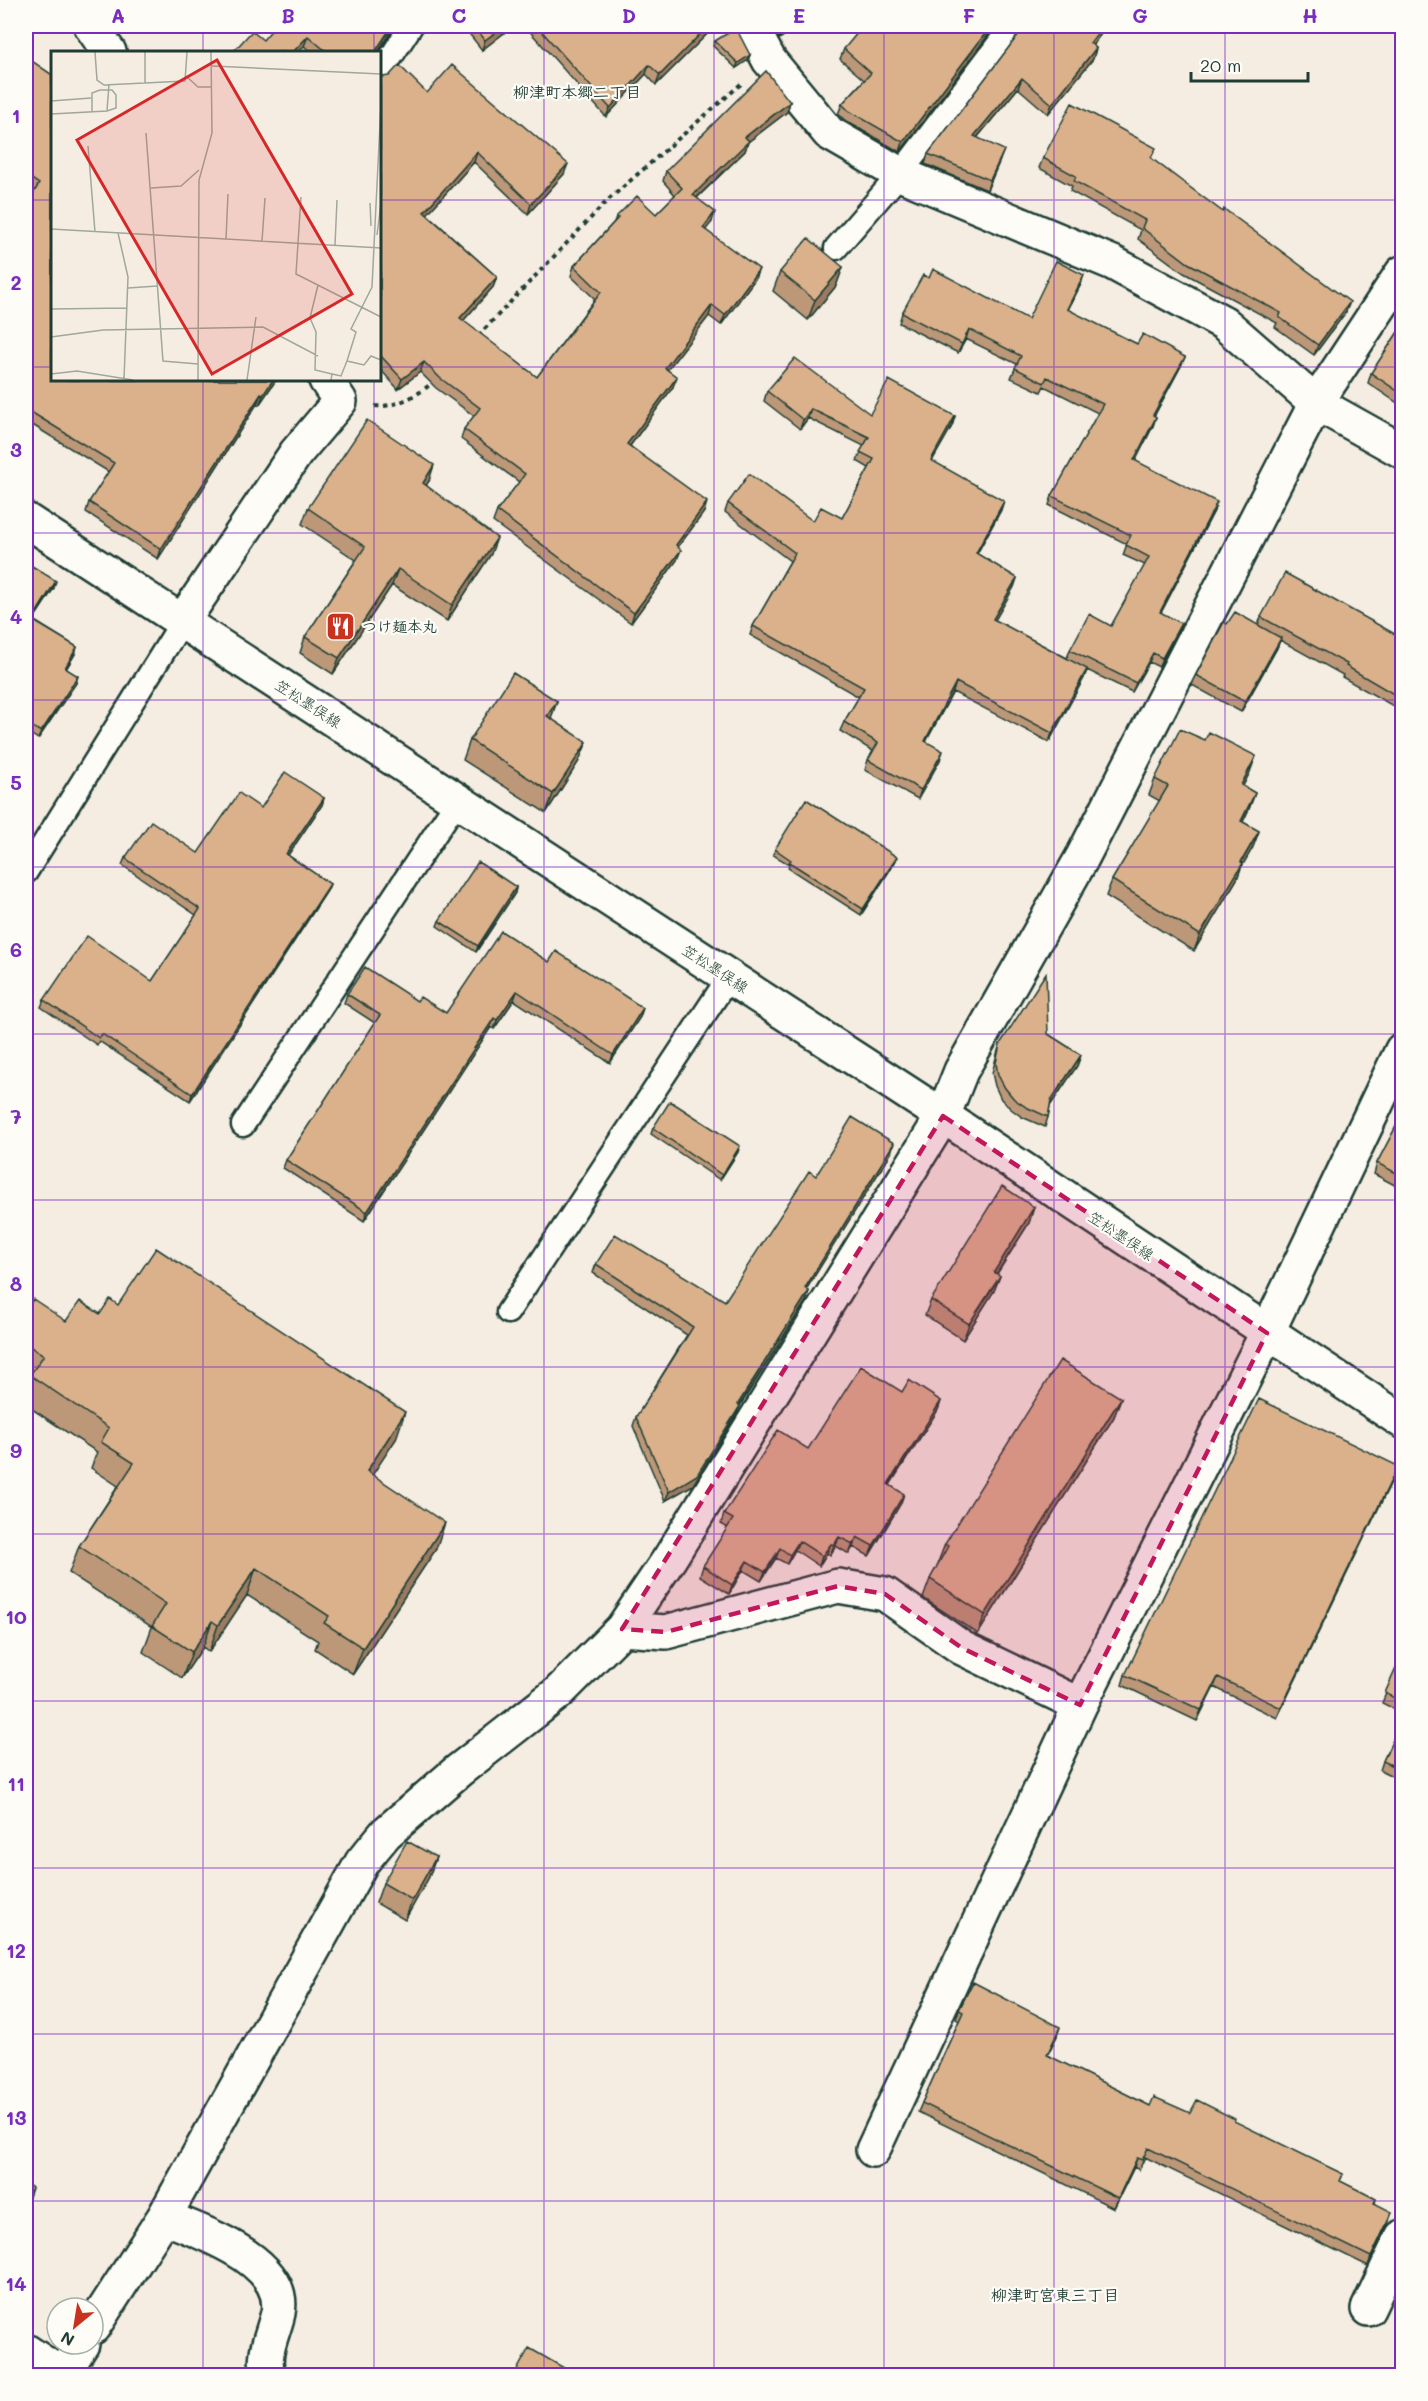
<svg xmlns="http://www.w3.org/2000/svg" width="1428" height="2401" font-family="Mali,'Klee One',sans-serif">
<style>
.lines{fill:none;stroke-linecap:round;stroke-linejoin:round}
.lane-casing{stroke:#1f3d34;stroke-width:27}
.street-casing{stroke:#1f3d34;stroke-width:38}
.secondary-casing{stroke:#1f3d34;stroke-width:38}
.path{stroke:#1f3d34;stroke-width:4;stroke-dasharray:4.5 4.5;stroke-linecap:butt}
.lane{stroke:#fdfcf7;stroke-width:22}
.street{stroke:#fdfcf7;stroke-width:33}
.secondary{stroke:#fdfcf7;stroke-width:33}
.wall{fill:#bc9878;stroke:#1f3d34;stroke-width:1.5}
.shaded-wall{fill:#997c62;stroke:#1f3d34;stroke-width:1.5}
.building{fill:#dbb18c;stroke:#1f3d34;stroke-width:1.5}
.marked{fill:#c2185b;fill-opacity:0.2;stroke:#c2185b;stroke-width:4.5;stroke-dasharray:12 8;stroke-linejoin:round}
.grid{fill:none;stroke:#7b2cbf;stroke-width:1.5;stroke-opacity:0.55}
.labels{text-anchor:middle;stroke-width:4.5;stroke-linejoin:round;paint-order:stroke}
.poi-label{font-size:15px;font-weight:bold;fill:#1f3d34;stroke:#fdfcf7;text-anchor:start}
.street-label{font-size:15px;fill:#1f3d34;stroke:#fdfcf7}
.neighbourhood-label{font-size:16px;font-weight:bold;fill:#1f3d34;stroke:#fdfcf7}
.inset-road{fill:none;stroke:#a0a79c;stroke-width:1.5}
.view{fill:#d62828;fill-opacity:0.15;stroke:#d62828;stroke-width:3}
.inset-edge{fill:none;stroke:#1f3d34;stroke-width:3}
.neatline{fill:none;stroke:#7b2cbf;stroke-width:2}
.grid-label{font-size:20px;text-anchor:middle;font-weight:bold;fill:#7b2cbf}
</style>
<rect width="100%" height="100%" fill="#f6ede2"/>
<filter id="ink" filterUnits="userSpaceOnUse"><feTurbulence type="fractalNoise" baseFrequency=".0167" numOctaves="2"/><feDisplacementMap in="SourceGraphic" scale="12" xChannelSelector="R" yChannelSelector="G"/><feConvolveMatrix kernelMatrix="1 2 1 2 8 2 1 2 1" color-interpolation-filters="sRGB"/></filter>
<g filter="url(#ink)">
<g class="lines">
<defs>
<path id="lane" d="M380 74 411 26
M836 248 900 174 1012 26
M26 872 182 622
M243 1125 457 801
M508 1312 729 977"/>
<path id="street" d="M91 26 109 52
M751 26 769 60 829 133 900 174 1113 263 1224 323 1316 403 1402 451
M182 622 296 453 340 401 326 380
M622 1629 666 1632 838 1586 885 1594 962 1648 1080 1705
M873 2150 1080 1705 1267 1333 1402 1050
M164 2217C201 2232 288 2261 278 2313 273 2335 262 2352 268 2376
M1368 2309 1402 2237
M93 2327 164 2217 362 1862 386 1833 458 1771 558 1693 622 1629 670 1558 943 1116 961 1071 1082 858 1316 403 1402 273
M26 2351 62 2375 82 2344"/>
<path id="secondary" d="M26 520 943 1116 1402 1421
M61 2376 62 2375"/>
</defs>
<use href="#lane" class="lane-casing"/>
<use href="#street" class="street-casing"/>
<use href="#secondary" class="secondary-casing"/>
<path class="path" d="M478 336 607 201 741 84
M375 406C395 408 421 394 435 380"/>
<use href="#lane" class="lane"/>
<use href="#street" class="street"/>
<use href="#secondary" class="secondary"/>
</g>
<path class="wall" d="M463 26H513L482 50Z
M525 26H710L708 33 656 85 646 74 606 117Z
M771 26H799L779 39Z
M995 26 900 152 846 121 838 114 842 104 864 80 840 59 844 49Z
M1025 26H1107L1092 45 1096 48 1093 59 1048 114 1018 88 977 138 1000 160 987 190 925 164 928 154Z
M393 28 378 52H311L304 46 263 40Z
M715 41 750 55 748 60 736 68 713 46Z
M26 57 52 75V380H276L259 405 257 404 158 559 86 512 89 502 109 472 26 421V205L33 192 26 187Z
M380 76 427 93 564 174 528 214 474 162 427 214 497 277 493 287 463 321 537 377 595 299 571 276 574 266 614 222 616 217 656 214 675 195 663 181 666 171 790 102 787 112 748 142 745 151 697 198 712 222 705 230 755 279 721 325 709 316 667 370 673 387 630 446 704 512 678 547 677 560 631 623 493 522 497 511 519 482 461 439 464 429 474 416 436 388 420 372 398 389 380 369Z
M1043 158 1152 159 1346 312 1314 355 1275 327 1277 323 1184 273 1138 239 1141 230 1070 191 1072 186 1039 168Z
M843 267 836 286 808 320 773 291 780 272Z
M929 278 1028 319 1081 284 1068 310 1137 344 1185 357 1181 366 1154 416 1156 417 1153 426 1135 461 1214 511 1161 613 1177 632 1159 667 1149 662 1132 692 1087 670 1084 678 1049 742 953 692 926 742 940 760 918 799 865 770 868 760 873 751 840 731 844 722 859 697 750 635 753 626 790 561 725 512 728 503 813 521 842 518 869 468 857 461 864 446 808 418 800 429 764 401 767 391 870 414 955 416 952 426 932 461 1001 510 977 554 1017 578 1014 587 995 620 1067 658 1070 650 1111 626 1145 565 1123 555 1127 544 1049 505 1052 496 1098 413 1044 386 1041 392 1011 378 1017 364 966 339 958 353 899 323 902 313Z
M1402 326V406L1368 383 1371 373Z
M429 481 426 485 491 554 447 621 392 585 333 674 300 653 305 637 356 560 302 524 308 508Z
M26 575 54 588 33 620 77 647 75 654 66 669 76 683 38 739 26 731Z
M1261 617 1402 638V711L1342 677 1343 675 1280 640 1277 648 1241 712 1192 685 1196 675 1227 624 1258 625Z
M557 701 551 718 579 761 546 813 463 760 470 740Z
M1250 772 1243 786 1255 793 1249 809 1243 822 1259 831 1253 847 1241 868 1237 879 1194 951 1106 896 1112 880 1160 801 1149 795 1155 779Z
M324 798 322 805 288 855 330 884 327 891 190 1101 99 1041 97 1045 41 1007 44 1000 152 981 196 915 122 865 125 858 198 853 261 808Z
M775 849 895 862 861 915 788 868 789 864 773 855Z
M516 887 515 893 476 952 437 926 439 921Z
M549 962 643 1008 640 1017 610 1063 514 1000 494 1029 491 1027 364 1221 283 1168 286 1160 375 1023 344 1003 347 994 417 1001 446 1013Z
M1048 1034 1081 1055 1077 1066 1050 1106 1048 1117 1045 1127 1022 1117 1011 1109 1001 1099 995 1086 992 1073 997 1054 1000 1044Z
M1402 1115V1189L1374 1174 1377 1163Z
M653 1128 738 1152 720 1180 651 1134Z
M891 1153 806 1289 809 1291 806 1301 740 1406 736 1415 693 1485 665 1501 633 1426 636 1417 687 1335 593 1273 596 1264 725 1301 816 1176Z
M1034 1207 1029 1223 997 1274 1000 1276 994 1291 963 1340 925 1315 931 1300Z
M118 1305 396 1439 372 1474 436 1549 353 1674 315 1649 318 1641 247 1595 209 1652 203 1647 182 1678 143 1652 152 1627 69 1573 79 1546 118 1486 91 1468 97 1452 26 1405V1388L29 1378 26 1376V1311L66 1321 100 1314Z
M902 1392 941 1401 938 1410 890 1485 901 1503 869 1556 853 1547 849 1554 836 1546 830 1555 827 1553 819 1566 795 1550 787 1564 776 1558 761 1581 743 1570 729 1594 700 1576 703 1566 728 1528 721 1524 724 1514 808 1449Z
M1121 1398 1114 1417 978 1634 923 1598 930 1579 939 1563 938 1562 945 1544Z
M1394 1476 1277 1718 1214 1687 1197 1721 1122 1685 1125 1675Z
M1402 1655V1713L1382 1703Z
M1402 1720V1781L1380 1770 1383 1761Z
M436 1857 429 1877 405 1920 376 1903 383 1883Z
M959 2010 1057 2036 1047 2055 1150 2106 1234 2122 1343 2174 1340 2181 1376 2199 1375 2203 1389 2221 1368 2266 1145 2157 1139 2170 1134 2167 1114 2208 918 2112 959 2021 956 2019Z
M1402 2308V2323L1398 2321Z"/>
<path class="shaded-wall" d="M392 26H394L393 28 378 52H375Z
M504 26H513L482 50 485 40Z
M708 26H710L708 33 656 85 660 75Z
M788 26H799L779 39 783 29Z
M991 26H995L900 152 903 142Z
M1103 26H1107L1086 54 1090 43Z
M308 36 304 46 299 52H293Z
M1096 48 1093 59 1048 114 1052 104Z
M750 55 748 60 736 68 738 63Z
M649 65 646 74 606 117 610 108Z
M1022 78 1018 88 970 146 974 136Z
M790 102 787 112 748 142 745 151 689 205 693 195 745 137Z
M1004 150 1000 160 987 190 990 180Z
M477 152 474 162 420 222 424 212Z
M568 164 564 174 528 214 531 204Z
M715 212 712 222 699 238 703 228Z
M843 267 836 286 808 320 815 300Z
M759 269 755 279 721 325 725 315Z
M1084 275 1081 284 1063 319 1067 309Z
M497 277 493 287 456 329 460 318Z
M1350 302 1346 312 1314 355 1318 345Z
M712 305 709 316 661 378 665 368Z
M969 329 966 339 958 353 962 344Z
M1185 357 1181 366 1150 424 1153 415Z
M424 362 420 372 398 389 402 379Z
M677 377 673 387 624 454 627 444Z
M273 380H276L259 405 263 395Z
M261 394 257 404 158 559 161 549Z
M811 409 808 418 800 429 803 420Z
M955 416 952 426 927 470 931 460Z
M1156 417 1153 426 1131 470 1134 460Z
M434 465 429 481 417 499 423 483Z
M1004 501 1001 510 972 562 976 553Z
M707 502 704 512 672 555 676 545Z
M1217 502 1214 511 1156 621 1160 612Z
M497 538 491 554 447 621 452 605Z
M681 550 677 560 631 623 634 613Z
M398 569 392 585 333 674 339 658Z
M1017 578 1014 587 990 629 993 619Z
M56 581 54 588 29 626 32 620Z
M1181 623 1177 632 1159 667 1162 658Z
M1281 638 1277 648 1241 712 1245 702Z
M77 647 75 654 63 674 65 668Z
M1153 653 1149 662 1132 692 1136 683Z
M1087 669 1084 678 1049 742 1052 733Z
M78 676 76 683 38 739 41 732Z
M956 682 953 692 921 750 925 741Z
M557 701 550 721 547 716Z
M587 742 579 761 546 813 553 794Z
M943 751 940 760 918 799 921 790Z
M1256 756 1250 772 1235 801 1241 785Z
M1255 793 1249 809 1235 837 1241 821Z
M324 798 322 805 284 861 286 854Z
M1259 831 1253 847 1241 868 1237 879 1194 951 1200 935Z
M897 857 895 862 861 915 863 909Z
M330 884 327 891 190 1101 192 1094Z
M516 887 515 893 476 952 478 946Z
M517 991 514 1000 494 1029 497 1020Z
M643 1008 640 1017 610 1063 613 1055Z
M494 1018 491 1027 364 1221 367 1212Z
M1081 1055 1077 1066 1047 1110 1051 1100Z
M894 1143 891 1153 801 1298 805 1288Z
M740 1146 738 1152 720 1180 722 1175Z
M1034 1207 1029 1223 988 1287 994 1272Z
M1000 1276 994 1291 963 1340 969 1324Z
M809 1291 806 1301 734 1414 738 1404Z
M1121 1398 1114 1417 978 1634 985 1615Z
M941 1401 938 1410 884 1493 888 1484Z
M740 1406 736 1415 693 1485 665 1501 669 1492Z
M405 1412 396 1439 358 1497 367 1471Z
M1398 1466 1394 1476 1277 1718 1281 1708Z
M904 1494 901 1503 869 1556 873 1546Z
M445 1523 436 1549 353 1674 363 1648Z
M839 1537 836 1546 830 1555 834 1545Z
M857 1537 853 1547 849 1554 853 1544Z
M799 1541 795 1550 787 1564 790 1555Z
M831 1544 827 1553 819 1566 822 1556Z
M780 1548 776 1558 761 1581 765 1572Z
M747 1561 743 1570 729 1594 732 1585Z
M256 1568 247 1595 209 1652 218 1625Z
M212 1621 203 1647 182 1678 192 1652Z
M1218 1677 1214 1687 1197 1721 1201 1710Z
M436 1857 429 1877 405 1920 412 1900Z
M1060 2027 1057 2036 1043 2064 1047 2055Z
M1137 2158 1134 2167 1114 2208 1118 2198Z
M32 2188 26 2206V2198Z
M1392 2212 1389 2221 1368 2266 1371 2257Z"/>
<path class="building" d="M275 26H392L375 52H327L308 36 293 52H233L252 31 263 40Z
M474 26H504L485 40Z
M537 26H708L660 75 649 65 610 108Z
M781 26H788L783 29Z
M863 26H991L903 142 849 111 842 104 871 73 844 49Z
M1025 26H1103L1090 43 1096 48 1052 104 1022 78 974 136 1004 150 990 180 928 154Z
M736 28 750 55 738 63 715 41Z
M26 57 52 75V380H273L263 395 261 394 161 549 89 502 114 463 26 409V205L39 184 26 175Z
M399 65 427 93 452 65 568 164 531 204 477 152 424 212 497 277 460 318 537 377 601 292 574 266 618 218 616 217 637 196 656 214 682 188 666 171 766 71 790 102 745 137 749 141 693 195 715 212 703 228 759 269 725 315 712 305 665 368 677 377 627 444 707 502 676 545 681 550 634 613 497 511 525 474 464 429 480 408 440 378 424 362 402 379 380 355V76L382 77 389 76Z
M1072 103 1156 148 1151 158 1223 212 1224 209 1350 302 1318 345 1279 317 1281 313 1188 263 1142 228 1145 220 1074 181 1076 176 1043 158Z
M808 238 843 267 815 300 780 272Z
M1056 261 1084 275 1067 309 1137 344 1143 334 1185 357 1153 415 1156 417 1134 460 1217 502 1160 612 1181 623 1162 658 1153 653 1136 683 1070 650 1089 614 1111 626 1149 557 1126 545 1131 535 1052 496 1103 404 1047 377 1044 383 1015 368 1021 356 969 329 962 344 902 313 923 275 929 278 933 269 1028 319Z
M1402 326V394L1371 373Z
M795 358 870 414 889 380 955 416 931 460 1004 501 976 553 1017 578 993 619 1087 669 1052 733 956 682 925 741 943 751 921 790 868 760 878 743 844 722 864 688 753 626 795 553 728 503 749 474 813 521 821 507 842 518 874 459 860 452 869 437 811 409 803 420 767 391Z
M367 420 434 465 423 483 497 538 452 605 398 569 339 658 305 637 365 547 308 508Z
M32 566 56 581 32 620 77 647 65 668 78 676 41 732 26 723V575Z
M1285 573 1402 638V699L1346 666 1347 664 1261 617Z
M1235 612 1281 638 1245 702 1196 675 1224 622 1227 624Z
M513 673 557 701 547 716 587 742 553 794 470 740Z
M1180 729 1205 740 1209 732 1256 756 1241 785 1255 793 1241 821 1259 831 1241 862 1243 863 1200 935 1112 880 1168 786 1155 779Z
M285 772 324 798 286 854 330 884 192 1094 102 1034 99 1038 44 1000 87 936 152 981 200 909 125 858 151 821 198 853 239 793 261 808Z
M806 799 897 857 863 909 789 862 791 860 775 849Z
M478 862 516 887 478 946 439 921Z
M501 931 549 962 556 951 643 1008 613 1055 517 991 497 1020 494 1018 367 1212 286 1160 380 1015 347 994 365 967 417 1001 420 997 446 1013Z
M1046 973 1048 1034 1081 1055 1051 1100 1048 1117 1026 1107 1014 1099 1005 1088 998 1075 996 1063 1000 1044Z
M670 1101 740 1146 722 1175 653 1128Z
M1402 1115V1176L1377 1163Z
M852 1117 894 1143 805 1288 809 1291 738 1404 740 1406 697 1475 669 1492 636 1417 693 1327 596 1264 615 1234 725 1301 809 1171 816 1176Z
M1002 1186 1034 1207 994 1272 1000 1276 969 1324 931 1300Z
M156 1248 405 1412 367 1471 445 1523 363 1648 324 1623 329 1616 256 1568 218 1625 212 1621 192 1652 152 1626 166 1604 79 1546 134 1463 101 1442 109 1428 30 1375 44 1355 26 1344V1311L33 1299 66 1321 80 1301 100 1314 110 1299 118 1305Z
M1060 1360 1121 1398 985 1615 930 1579 948 1546 945 1544Z
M861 1366 902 1392 909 1380 941 1401 888 1484 904 1494 873 1546 857 1537 853 1544 839 1537 834 1545 831 1544 822 1556 799 1541 790 1555 780 1548 765 1572 747 1561 732 1585 703 1566 733 1519 724 1514 778 1430 808 1449Z
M1259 1399 1398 1466 1281 1708 1218 1677 1201 1710 1125 1675Z
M1402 1655V1702L1385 1693Z
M1402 1720V1770L1383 1761Z
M407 1841 436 1857 412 1900 383 1883Z
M973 1982 1060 2027 1047 2055 1150 2106 1154 2097 1190 2113 1197 2100 1235 2119 1234 2121 1343 2174 1340 2181 1376 2199 1374 2203 1392 2212 1371 2257 1148 2148 1142 2160 1137 2158 1118 2198 922 2103 963 2012 959 2010Z
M26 2183 32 2188 26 2198Z
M529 2348 578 2376H514Z"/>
</g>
<path class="marked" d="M943 1116 1267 1333 1080 1705 962 1648 885 1594 838 1586 666 1632 622 1629Z"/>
<path class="grid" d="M203 26V52M374 26V52M544 26V2376M714 26V2376M884 26V2376M1054 26V2376M1225 26V2376M26 200H52M380 200H1402M26 367H52M380 367H1402M203 380V2376M374 380V2376M26 533H1402M26 700H1402M26 867H1402M26 1034H1402M26 1200H1402M26 1367H1402M26 1534H1402M26 1701H1402M26 1868H1402M26 2034H1402M26 2201H1402"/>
<defs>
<symbol id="restaurant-square" viewBox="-11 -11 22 22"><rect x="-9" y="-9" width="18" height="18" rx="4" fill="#c8321e" stroke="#fdfcf7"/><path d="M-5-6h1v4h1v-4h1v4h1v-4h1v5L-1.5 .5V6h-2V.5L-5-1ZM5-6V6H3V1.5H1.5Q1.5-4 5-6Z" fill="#fff"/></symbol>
</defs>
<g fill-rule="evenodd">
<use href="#restaurant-square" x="324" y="610" width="33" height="33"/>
</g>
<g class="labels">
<g class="poi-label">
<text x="362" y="632">つけ麺本丸</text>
</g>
<g class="street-label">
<text transform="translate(308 704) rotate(33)" y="5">笠松墨俣線</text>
<text transform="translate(715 969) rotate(33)" y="5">笠松墨俣線</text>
<text transform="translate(1121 1236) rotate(34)" y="5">笠松墨俣線</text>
</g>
<g class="neighbourhood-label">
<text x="577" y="98">柳津町本郷二丁目</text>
<text x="1055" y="2301">柳津町宮東三丁目</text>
</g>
</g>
<g transform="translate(51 51)">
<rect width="330" height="330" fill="#f6ede2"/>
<path class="inset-road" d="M44 1 46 29 53 34 134 30 136 1M94 1V32M161 15 330 23M135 25 147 36H160M0 50 40 47M41 60V42L49 39H61L65 44V57L56 60M0 63 56 60 58 33M95 82 112 310 147 313M37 95 44 181M100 137 130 135 148 119M250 146 245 223 330 266M319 152 320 175M0 178 330 197M67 182 77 226 73 328M326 184 330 152M175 188 177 143M211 190 214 147M284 194 286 149M267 234 259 267 265 281 264 319 281 323M77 237 106 235M0 258 76 257M0 286 52 279 212 276 267 305M296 310 305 281 300 278 321 236 330 52M0 323 26 320 82 329M147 329 148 129 161 82 160 1M196 329 205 266M280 329 281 323 290 325 296 310 313 314 320 305 330 309"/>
<path class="view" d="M166 9 301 243 161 323 26 89Z"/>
<rect width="330" height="330" class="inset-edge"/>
</g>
<rect width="1428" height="2401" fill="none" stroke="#fdfcf7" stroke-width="66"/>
<g transform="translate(75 2326) rotate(210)"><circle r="28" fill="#fdfcf7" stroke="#a4b0a9" stroke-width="1.5"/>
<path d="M0-4.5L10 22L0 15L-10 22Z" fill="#c8321e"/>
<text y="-9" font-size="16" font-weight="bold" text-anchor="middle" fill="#1f3d34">N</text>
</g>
<path d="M1191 72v9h117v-9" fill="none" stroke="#1f3d34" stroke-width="3"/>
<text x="1200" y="72" font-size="18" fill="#1f3d34" stroke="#fdfcf7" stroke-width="4.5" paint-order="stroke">20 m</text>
<rect x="33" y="33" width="1362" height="2335" class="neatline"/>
<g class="grid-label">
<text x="118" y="23">A</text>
<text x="288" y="23">B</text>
<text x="459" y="23">C</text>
<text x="629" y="23">D</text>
<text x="799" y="23">E</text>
<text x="969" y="23">F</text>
<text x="1140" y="23">G</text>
<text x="1310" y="23">H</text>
<text x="16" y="123">1</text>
<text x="16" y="290">2</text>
<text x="16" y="457">3</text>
<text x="16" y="624">4</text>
<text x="16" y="790">5</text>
<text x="16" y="957">6</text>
<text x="16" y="1124">7</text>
<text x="16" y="1291">8</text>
<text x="16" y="1458">9</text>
<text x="16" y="1624">10</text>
<text x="16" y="1791">11</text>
<text x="16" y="1958">12</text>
<text x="16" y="2125">13</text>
<text x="16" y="2291">14</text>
</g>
</svg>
